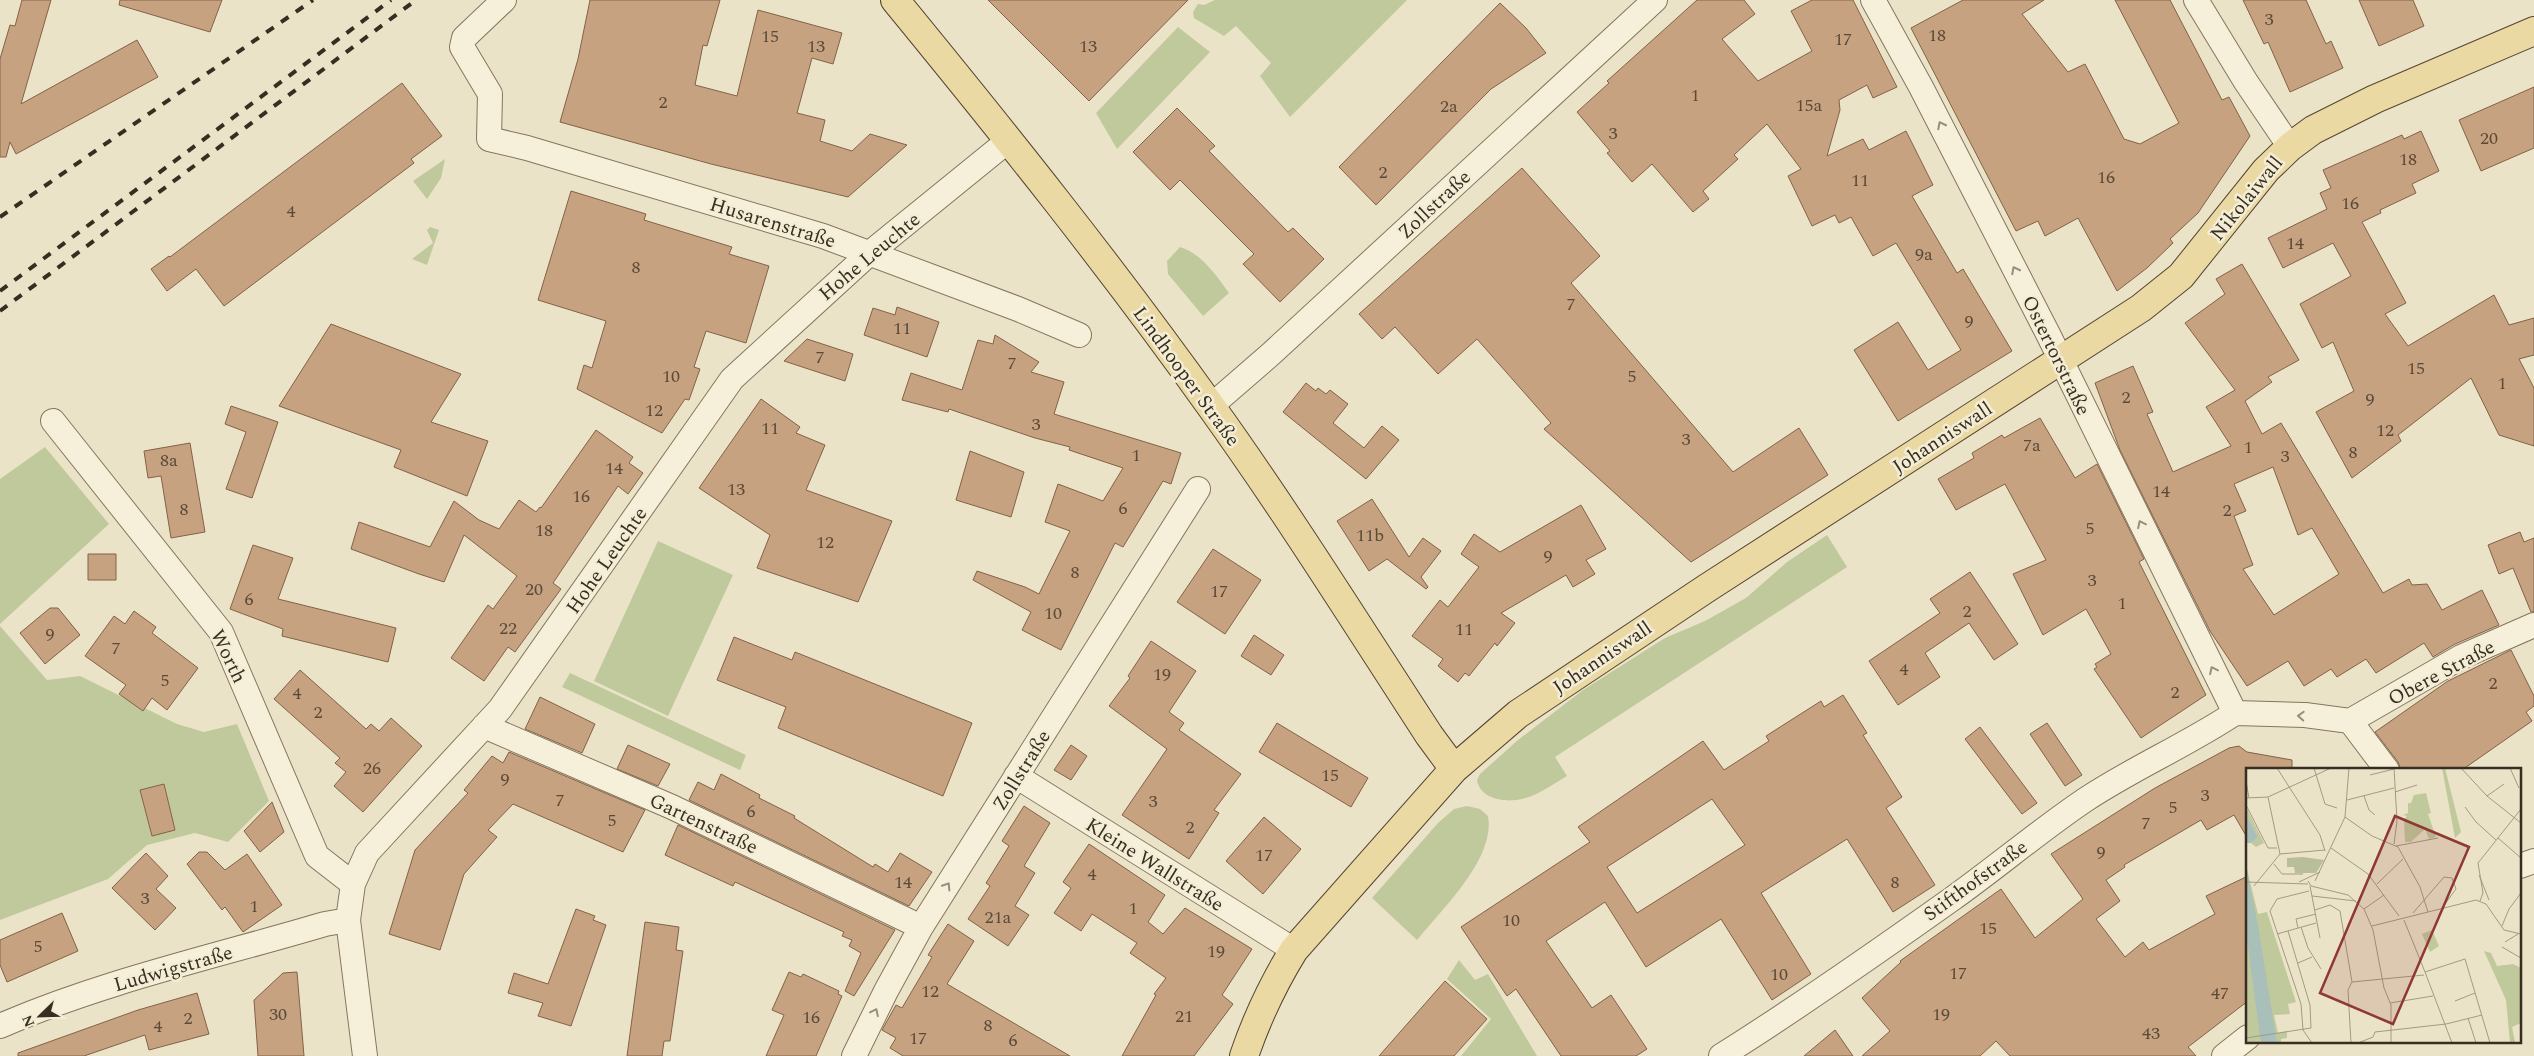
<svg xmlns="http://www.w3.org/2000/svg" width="2534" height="1056" font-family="Spectral,serif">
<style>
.green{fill:#c0c99c}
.building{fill:#c6a280;stroke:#836246;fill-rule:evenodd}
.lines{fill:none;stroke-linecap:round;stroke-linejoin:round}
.minor-casing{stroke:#85755e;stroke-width:26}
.major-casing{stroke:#544432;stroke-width:30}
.minor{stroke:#f6f0da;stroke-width:24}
.major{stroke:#ebd9a3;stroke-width:28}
.rail{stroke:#372d20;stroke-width:4;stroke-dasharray:9 9;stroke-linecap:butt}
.oneway{stroke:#968e7d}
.labels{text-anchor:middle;stroke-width:5;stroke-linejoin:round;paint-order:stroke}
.number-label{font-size:18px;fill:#5b4a38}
.street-label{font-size:20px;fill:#372d20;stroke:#f3edd6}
.inset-road{fill:none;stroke:#a39a84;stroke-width:1}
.view{fill:#903833;fill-opacity:0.15;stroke:#903833;stroke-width:2.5}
.inset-edge{fill:none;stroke:#372d20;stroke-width:2.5}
</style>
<rect width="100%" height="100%" fill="#ebe3c7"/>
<path class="green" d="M1215 0H1407L1290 117 1260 76 1271 63 1236 26 1224 36 1194 18 1193 12 1198 4 1204 5Z
M1178 27 1210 52 1117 149 1096 113Z
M445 159 441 178 427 199 413 181Z
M430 227 439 230 427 265 412 259 433 243 427 230Z
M1180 247C1202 254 1215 274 1229 293L1203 316 1168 274 1167 261Z
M45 447 109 524 0 624V479Z
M1827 535 1847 567 1555 757 1567 776C1555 783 1535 797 1522 799 1505 803 1480 799 1477 780L1480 774 1518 740 1583 690 1665 638 1705 621 1746 598 1787 562Z
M658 541 733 575 668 716 594 681Z
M0 626 47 680 80 676 177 724 204 732 237 724 269 801 228 842 195 833 147 845 108 879 0 920Z
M570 673 746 755 740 770 562 687Z
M1467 806 1480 809 1488 816C1496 858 1442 909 1417 940L1372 898 1438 823 1454 809Z
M1459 960 1475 980 1488 974 1537 1056H1461L1491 1019 1447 979Z"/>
<path class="building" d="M22 0H51L21 104 137 40 158 77 16 154 10 142 6 157H0V59L10 25 15 26Z
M120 0H222L210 32 119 5Z
M590 0H720L707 46 703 45 695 85 737 96 758 10 842 33 833 64 812 58 797 113 825 120 820 141 852 151 870 134 907 145 848 197 711 164 560 122 578 59Z
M988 0H1188L1089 101Z
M1697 0H1744L1755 14 1722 39 1758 81 1812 51 1791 11 1812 0H1853L1897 87 1873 98 1867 85 1839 100 1840 110 1827 156 1863 139 1869 150 1906 131 1933 185 1912 196 1957 273 1963 269 2012 351 1898 421 1854 350 1898 322 1928 370 1961 350 1896 243 1873 256 1851 217 1839 223 1835 215 1812 226 1788 176 1801 169 1767 124 1734 155 1738 159 1703 191 1709 199 1693 212 1652 164 1632 182 1607 153 1610 151 1577 112 1609 83 1607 81Z
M1963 0H2044L2022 14 2068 72 2085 64 2124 139 2140 144 2179 123 2115 0H2170L2222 100 2229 97 2250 136 2198 213 2170 239 2173 243 2147 268 2117 291 2078 218 2045 236 2038 221 2016 231 1911 28Z
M2243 0H2306L2326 44 2331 41 2343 68 2290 92 2268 42 2264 44Z
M2359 0H2413L2424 26 2379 46Z
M1500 3 1526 28 1546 53 1491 89 1376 205 1339 167Z
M402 83 442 136 411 159 414 163 224 306 196 269 167 291 151 269 169 256 170 257Z
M2534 87V148L2481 171 2459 120Z
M1177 108 1215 146 1209 151 1288 232 1293 228 1324 259 1280 302 1243 264 1254 254 1180 180 1170 190 1133 152Z
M2421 131 2439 171 2412 184 2416 193 2380 210 2381 213 2362 222 2406 303 2385 314 2408 346 2494 295 2509 325 2534 318V355L2519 359 2534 388V446L2499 435 2471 378 2398 435 2401 441 2352 478 2316 412 2354 391 2333 342 2322 348 2300 304 2351 276 2333 243 2283 268 2268 238 2327 209 2320 193 2331 188 2323 170 2402 135 2404 139Z
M1522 168 1600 256 1571 283 1733 472 1799 428 1828 475 1691 562 1544 429 1551 423 1477 339 1438 374 1395 327 1382 339 1359 314Z
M571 191 646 214 644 220 732 247 729 254 769 266 746 343 706 331 694 367 700 369 689 400 685 399 662 433 577 389 584 365 592 368 606 321 538 300Z
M2242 264 2299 360 2268 377 2272 382 2245 401 2262 434 2281 423 2383 593 2409 579 2412 585 2427 584 2442 610 2482 590 2499 625 2455 644 2433 657 2424 643 2376 673 2366 659 2337 677 2331 669 2304 686 2288 661 2247 686 2210 631 2120 450 2095 383 2133 366 2153 412 2147 414 2173 472 2231 446 2206 407 2235 390 2185 323 2225 294 2216 279ZM2273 467 2298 535 2312 528 2339 574 2274 615 2243 569 2253 565 2234 516 2246 511 2234 484Z
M897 307 939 322 927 357 864 335 873 308 895 315Z
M331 324 461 374 431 422 488 441 467 496 394 467 401 450 279 406Z
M995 335 1039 362 1031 372 1064 382 1054 414 1181 453 1171 484 1163 481 1123 547 1115 543 1061 650 1022 630 1031 612 973 580 977 571 1025 587 1039 594 1070 531 1045 522 1058 484 1103 501 1123 468 1069 450 1070 447 1035 438 949 409 948 412 902 400 911 373 962 390 978 340 993 344Z
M807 339 853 354 845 381 784 361Z
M1306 383 1316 391 1318 388 1326 394 1330 390 1348 404 1333 423 1364 448 1382 426 1399 440 1366 479 1283 412Z
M761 399 800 427 796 433 825 445 806 490 892 521 858 602 757 568 770 535 699 488Z
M231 406 278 422 252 498 226 489 246 432 225 424Z
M2040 418 2075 478 2097 464 2144 559 2139 562 2206 695 2141 738 2094 669 2097 667 2095 664 2111 654 2086 609 2043 635 2013 574 2046 560 2005 484 1956 510 1938 479 1974 458 1972 453 2002 435 2004 438Z
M596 430 633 457 629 463 643 473 628 494 618 486 553 583 561 589 515 652 508 647 484 681 451 658 488 605 493 609 517 576 464 535 444 582 419 574 351 549 359 522 430 547 454 501 479 520 499 529 519 500 536 512 540 507 541 508Z
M190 443 205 532 171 538 161 476 148 478 144 451Z
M970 451 1024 472 1011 517 956 500Z
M1372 499 1409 557 1423 538 1441 551 1421 577 1428 587 1426 589 1387 559 1369 571 1337 521Z
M1581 505 1606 549 1586 560 1595 574 1573 587 1566 575 1501 613 1515 623 1497 646 1495 643 1469 676 1465 673 1458 682 1438 666 1443 659 1412 636 1440 600 1448 607 1479 567 1461 554 1474 534 1500 552Z
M2520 532 2524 542 2534 538V612H2531L2513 568 2499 574 2488 545Z
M253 545 293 558 278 599 396 628 388 662 282 636 283 629 230 609Z
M1213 549 1261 580 1225 634 1177 602Z
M88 554H116V580H88Z
M1970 572 2018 644 1994 660 1969 623 1925 653 1940 677 1898 705 1869 661 1940 613 1930 599Z
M50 608H58L80 635 45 664 20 633Z
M134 611 156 627 152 633 198 668 167 710 152 698 143 711 119 694 126 685 85 656 114 616 125 624Z
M1254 635 1284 655 1271 675 1241 656Z
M734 637 792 660 795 652 972 723 943 796 778 728 786 707 717 680Z
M1151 641 1196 671 1169 712 1184 723 1179 730 1241 774 1214 810 1219 813 1189 859 1122 815 1167 749 1109 706 1130 678 1128 676Z
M2511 650 2534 696V706L2526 712 2532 721 2462 770H2401L2398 762 2375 732 2448 681Z
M300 670 366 729 371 724 379 731 391 718 422 746 363 812 334 786 346 772 335 763 340 758 274 699Z
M1843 695 1867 733 1863 735 1902 797 1886 808 1935 885 1893 912 1847 839 1761 893 1811 974 1772 1000 1721 919 1646 967 1605 902 1546 941 1592 1008 1611 995 1647 1049 1636 1056H1561L1516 989 1507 996 1461 927 1590 842 1578 827 1703 741 1724 770 1769 741 1766 736 1821 701 1824 707ZM1712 799 1745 845 1637 913 1607 867Z
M540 697 595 724 582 753 525 729Z
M1277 723 1368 778 1351 807 1259 752Z
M2047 723 2082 775 2065 786 2030 734Z
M1980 727 2037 803 2022 814 1965 739Z
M628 745 670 764 658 786 617 769Z
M1071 745 1087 756 1071 780 1054 770Z
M2239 746 2247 752 2292 760V770H2248V839L2234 815 2207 830 2201 820 2124 865 2125 867 2106 880 2120 901 2096 919 2125 957 2143 942 2149 950 2215 914 2206 896 2248 876V1001L2188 1047 2196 1056H2010L1996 1041 1980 1056H1862L1890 1031 1862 998 1901 962 1900 961 2001 889 2035 938 2083 899 2051 854 2155 788 2229 748Z
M509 752 645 810 623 852 513 804 488 830 497 837 464 874 440 950 389 934 415 850 468 793 464 790 492 756 503 763Z
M721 774 760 795 759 798 795 816 794 818 873 867 875 864 888 872 900 853 932 872 909 906 689 800 698 782 714 790Z
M164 784 175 830 152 836 140 790Z
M272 802 284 832 260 852 244 831Z
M1024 806 1050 823 1024 866 1035 873 1015 906 1029 915 1008 946 968 919 990 886 986 883 1009 846 1002 841Z
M1264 817 1301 849 1263 894 1226 861Z
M678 825 895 930 854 996 845 991 861 953 849 946 852 940 842 936 844 932 735 882 733 886 665 855Z
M1089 844 1165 895 1148 922 1163 934 1185 908 1252 949 1222 995 1233 1004 1194 1056H1122L1156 995 1154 994 1166 978 1130 953 1137 943 1092 914 1081 931 1054 913 1071 888 1063 882Z
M199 852H207L225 870 247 854 282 905 243 932 225 907 222 910 187 864Z
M146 853 168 876 156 889 176 908 155 930 112 888Z
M576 909 595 916 593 920 606 925 571 1026 538 1016 543 1003 508 993 514 973 548 984Z
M62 913 78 951 7 982 0 965V940Z
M645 922 679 927 676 950 683 951 670 1041H664L662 1056H627Z
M948 924 974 941 947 984 1070 1056H903L890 1048 896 1038 882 1030 896 1005 902 1008 932 957 928 955Z
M297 972 304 1056H258L254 1000 283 973Z
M789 972 801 977 803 974 839 991 838 994 842 996 816 1056H766L784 1015 772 1010Z
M1445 981 1487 1019 1454 1056H1379Z
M197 993 209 1034 149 1050 145 1035 84 1056H18V1053L138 1010Z
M1835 1030 1853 1056H1804Z"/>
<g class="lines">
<defs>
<path id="minor" d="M504 0 464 38 462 47 490 94 489 139 527 148 823 236 1018 309 1079 335
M1873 0 1921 87 2048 334 2235 713
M2196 0 2246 82 2290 147
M1211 406 1272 353 1655 0
M53 421 221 632 317 856 353 884
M2235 713 2305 715 2350 721 2387 770
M2350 721 2461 657 2534 625
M484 726 672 807 921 927
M1016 776 1294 950
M2520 866 2534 861
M0 1026C104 981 217 956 325 924L348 920
M365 1056 348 920 353 884 367 853 500 709 732 379 871 252 1009 140
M854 1056 886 991 921 927 1198 489
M1721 1056C1799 1007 1876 953 1952 899 1997 867 2039 831 2085 800 2133 768 2187 745 2235 713
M2224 1056 2248 1037"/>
<path id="major" d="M895 0C1004 133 1112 268 1212 408 1288 514 1358 626 1429 735L1454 769
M1244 1056C1257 1018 1273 984 1294 950L1454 769 1518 714 1707 588 2141 308 2181 276 2266 170 2290 147 2313 130 2375 99 2534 31"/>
</defs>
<use href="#minor" class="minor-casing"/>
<use href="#major" class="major-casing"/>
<use href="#minor" class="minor"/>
<use href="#major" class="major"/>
<path class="rail" d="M0 217 313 0
M0 291 391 0
M0 311 416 0"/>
</g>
<defs><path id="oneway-chevron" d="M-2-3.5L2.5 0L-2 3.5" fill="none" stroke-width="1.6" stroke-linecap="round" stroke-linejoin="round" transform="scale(1.25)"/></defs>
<g class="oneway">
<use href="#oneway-chevron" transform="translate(1941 125) rotate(-117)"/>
<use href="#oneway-chevron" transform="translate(2015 270) rotate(-117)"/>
<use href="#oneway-chevron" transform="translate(2141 524) rotate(-116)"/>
<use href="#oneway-chevron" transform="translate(2213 670) rotate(-116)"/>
<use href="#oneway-chevron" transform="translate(2301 716) rotate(-177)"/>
<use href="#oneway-chevron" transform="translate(947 886) rotate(-58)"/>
<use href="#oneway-chevron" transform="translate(875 1012) rotate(-64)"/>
</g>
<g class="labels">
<g class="number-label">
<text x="2269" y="25">3</text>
<text x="1937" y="41">18</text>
<text x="770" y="42">15</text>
<text x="1843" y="45">17</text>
<text x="816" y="52">13</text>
<text x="1088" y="52">13</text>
<text x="1695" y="101">1</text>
<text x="663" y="108">2</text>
<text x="1809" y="111">15a</text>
<text x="1449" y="112">2a</text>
<text x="1613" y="139">3</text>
<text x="2489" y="144">20</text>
<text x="2408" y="165">18</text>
<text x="1383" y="178">2</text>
<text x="2106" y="183">16</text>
<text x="1860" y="186">11</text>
<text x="2350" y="209">16</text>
<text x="291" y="217">4</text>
<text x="2295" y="249">14</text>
<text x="1924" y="260">9a</text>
<text x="636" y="273">8</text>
<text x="1571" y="310">7</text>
<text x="1969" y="327">9</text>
<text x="902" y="334">11</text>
<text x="820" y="363">7</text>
<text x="1012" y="369">7</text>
<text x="2416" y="374">15</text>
<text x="671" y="382">10</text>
<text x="1632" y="382">5</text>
<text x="2502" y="389">1</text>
<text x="2126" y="403">2</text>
<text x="2370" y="405">9</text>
<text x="654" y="416">12</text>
<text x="1036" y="430">3</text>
<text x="770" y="434">11</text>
<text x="2385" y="436">12</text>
<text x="1686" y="445">3</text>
<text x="2032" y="451">7a</text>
<text x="2248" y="453">1</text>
<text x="2353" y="458">8</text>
<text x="1136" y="461">1</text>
<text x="2285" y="462">3</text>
<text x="169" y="466">8a</text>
<text x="614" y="474">14</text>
<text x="736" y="495">13</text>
<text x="2161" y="497">14</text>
<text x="581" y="502">16</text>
<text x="1123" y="514">6</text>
<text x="184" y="515">8</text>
<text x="2227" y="516">2</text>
<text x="2090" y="534">5</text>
<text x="544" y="536">18</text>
<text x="1370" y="541">11b</text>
<text x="825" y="548">12</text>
<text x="1548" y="562">9</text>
<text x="1075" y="578">8</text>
<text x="2092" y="586">3</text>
<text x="534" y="595">20</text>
<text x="1219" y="597">17</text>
<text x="249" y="605">6</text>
<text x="2122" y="609">1</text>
<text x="1967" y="617">2</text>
<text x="1053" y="619">10</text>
<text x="508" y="634">22</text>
<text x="1464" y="635">11</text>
<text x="50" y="640">9</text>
<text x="116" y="654">7</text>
<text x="1904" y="675">4</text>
<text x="1162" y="680">19</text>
<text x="165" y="686">5</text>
<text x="2493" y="689">2</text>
<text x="2175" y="698">2</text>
<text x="297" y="699">4</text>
<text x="318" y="718">2</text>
<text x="372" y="774">26</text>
<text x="1330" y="781">15</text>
<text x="505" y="785">9</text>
<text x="2205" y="801">3</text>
<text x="560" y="806">7</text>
<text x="1153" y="807">3</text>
<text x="2173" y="813">5</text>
<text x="751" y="817">6</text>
<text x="612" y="826">5</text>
<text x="2146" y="829">7</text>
<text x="1190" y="833">2</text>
<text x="2101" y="858">9</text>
<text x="1264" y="861">17</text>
<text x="1092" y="880">4</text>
<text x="903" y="888">14</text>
<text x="1895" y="888">8</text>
<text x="145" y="904">3</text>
<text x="254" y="912">1</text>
<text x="1133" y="914">1</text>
<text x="998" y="923">21a</text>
<text x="1511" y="926">10</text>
<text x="1988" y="934">15</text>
<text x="38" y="952">5</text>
<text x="1216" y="957">19</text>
<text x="1958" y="979">17</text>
<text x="1779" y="980">10</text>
<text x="930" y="997">12</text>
<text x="2220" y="999">47</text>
<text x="278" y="1020">30</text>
<text x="1941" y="1020">19</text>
<text x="1184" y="1022">21</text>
<text x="811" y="1023">16</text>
<text x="188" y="1024">2</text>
<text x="988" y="1031">8</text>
<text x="158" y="1032">4</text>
<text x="2151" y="1039">43</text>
<text x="918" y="1044">17</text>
<text x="1013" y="1046">6</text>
</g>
<g class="street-label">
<text transform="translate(2246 198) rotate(-51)" y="7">Nikolaiwall</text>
<text transform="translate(1434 204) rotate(-43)" y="7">Zollstraße</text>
<text transform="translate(773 222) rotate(17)" y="7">Husarenstraße</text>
<text transform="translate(869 256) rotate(-40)" y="7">Hohe Leuchte</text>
<text transform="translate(2057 355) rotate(64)" y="7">Ostertorstraße</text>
<text transform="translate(1187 376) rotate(54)" y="7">Lindhooper Straße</text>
<text transform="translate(1942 437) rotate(-33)" y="7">Johanniswall</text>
<text transform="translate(606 560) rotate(-55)" y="7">Hohe Leuchte</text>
<text transform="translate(229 656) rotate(64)" y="7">Worth</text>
<text transform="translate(1602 657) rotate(-34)" y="7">Johanniswall</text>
<text transform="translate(2441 672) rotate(-28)" y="7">Obere Straße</text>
<text transform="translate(1021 770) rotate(-58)" y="7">Zollstraße</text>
<text transform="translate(704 823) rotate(25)" y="7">Gartenstraße</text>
<text transform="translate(1155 864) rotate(32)" y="7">Kleine Wallstraße</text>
<text transform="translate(1975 880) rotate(-36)" y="7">Stifthofstraße</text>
<text transform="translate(173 968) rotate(-16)" y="7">Ludwigstraße</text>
</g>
</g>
<g transform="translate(2246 768)">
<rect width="275" height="275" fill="#ebe3c7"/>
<path d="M196 0H199L215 64 209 70ZM180 25 185 45 182 46 190 69 183 71 179 61 165 74H159L158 51 161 48 157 47 162 45V35H165L168 27ZM0 39 18 75 10 79 5 75 12 69 0 47ZM0 97 12 146 21 144 50 234 42 236 44 246 28 247 32 265 41 263V270L35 271V275H0ZM186 162 193 178 184 184 176 166ZM238 183 245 185 251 198 267 196 275 200V255L266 259 269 274 264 275 260 232Z" fill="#c0c99c"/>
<path d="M57 89 78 92 70 105H49L48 99H41V90Z" fill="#b8be9a"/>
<path d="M0 47 12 69 5 75H0ZM0 98 12 158 31 275H16L14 269 0 163Z" fill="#a8bfba"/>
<path class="inset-road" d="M31 0 74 67 79 83M68 0 79 36 91 40M148 0 151 53 148 76M215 0 241 28 275 55M264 0 273 20M124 7 148 1M0 13 3 30M149 24 171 17M118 28 123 42 129 47M241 28 258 16M22 29 34 86M0 30 22 29 85 0M101 32 148 20M0 37 22 80H31M219 39 230 54 250 72M99 49 126 68 152 79 174 119 182 144M252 70 275 90M150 78 192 70M85 80 122 106 153 148M34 86 79 82M28 96 36 106H57M233 107 243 132M62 113 65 118 102 127 118 141 127 162 138 220 145 237V275M69 113 99 49 103 0M0 114 62 116M53 114 74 104M131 116 157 91M8 118 34 86M64 118 74 170M63 123 31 131 24 143 55 236 57 262 66 275M66 128 110 133M234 133 237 125 232 95 275 41M118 141 138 127M69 142 84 137 94 143 106 214M167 145 198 109 206 110 210 121 199 136M158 152 179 204M126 158 230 132 240 136 258 162 275 166M256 158 263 141 275 125M55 159 62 180 75 201M52 160 50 151 70 146M31 166 70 155M259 174 272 166M256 179 275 190M52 195 66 189M179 204 219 191 244 275M179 204 206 275M106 214 178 207M209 233 229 225M144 235 187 228M222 250 230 275M0 270 65 260 64 237 42 163M105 275 102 222 106 214M112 275 127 269 129 264 200 256 236 247"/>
<path class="view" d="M149 48 223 79 147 256 74 225Z"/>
<rect width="275" height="275" class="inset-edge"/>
</g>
<g transform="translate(40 1016) rotate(247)" stroke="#f3edd6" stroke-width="4" paint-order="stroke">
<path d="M0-4L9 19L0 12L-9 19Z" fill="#372d20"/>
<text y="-8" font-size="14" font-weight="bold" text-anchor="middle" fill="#372d20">N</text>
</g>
</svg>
